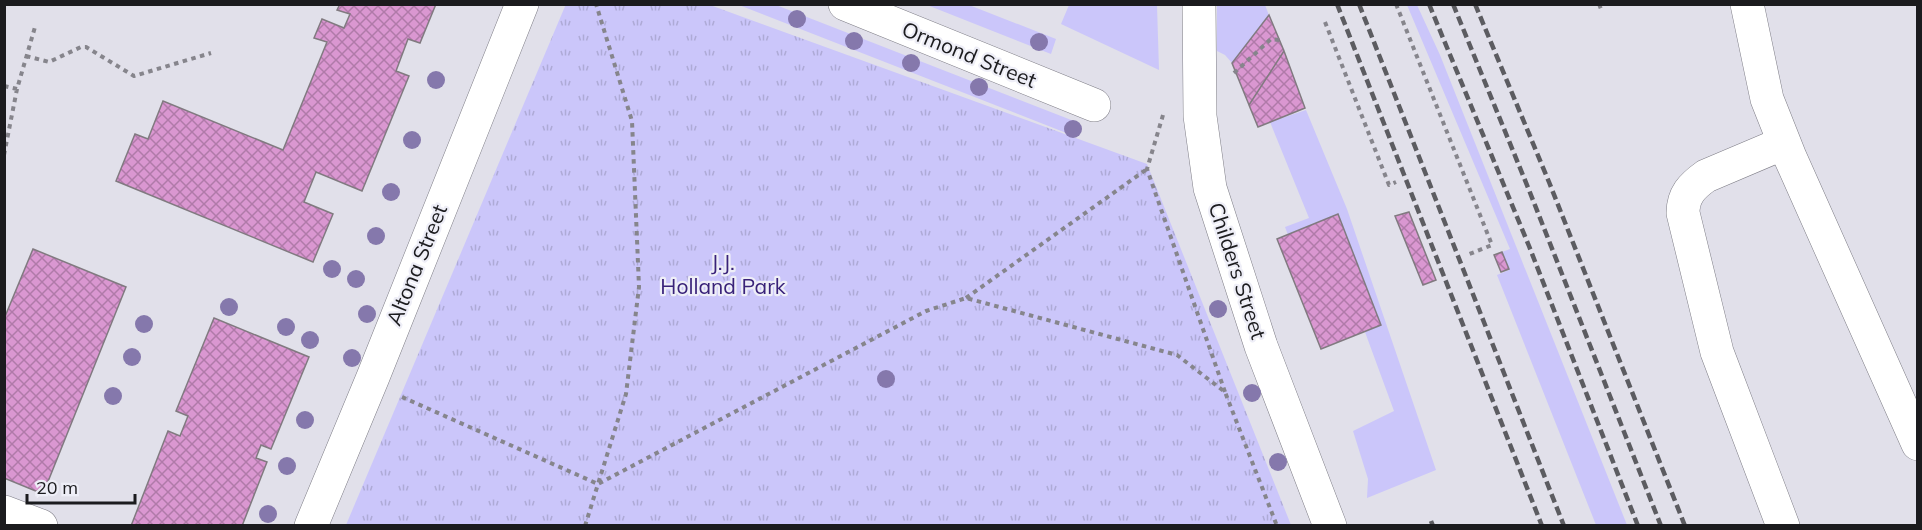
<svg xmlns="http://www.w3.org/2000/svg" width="1922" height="530" font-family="Mulish,sans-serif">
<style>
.green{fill:#cbc6fa}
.park{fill:url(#park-tufts)}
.building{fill:url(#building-cross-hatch);stroke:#817a80;stroke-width:1.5}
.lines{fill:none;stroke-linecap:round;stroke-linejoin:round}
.minor-casing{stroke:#7e7d86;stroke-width:34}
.path{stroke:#86858c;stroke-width:4;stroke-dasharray:4.5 4.5;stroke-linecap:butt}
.minor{stroke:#fff;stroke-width:33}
.rail{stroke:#5c5c61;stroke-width:4.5;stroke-dasharray:9 4.5;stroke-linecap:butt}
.tree{fill:#8578ac}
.labels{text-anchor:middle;stroke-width:4.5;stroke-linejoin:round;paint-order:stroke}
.street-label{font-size:21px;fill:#1b1b1e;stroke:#eeeef7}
.park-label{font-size:21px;fill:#392279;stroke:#eeeef7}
</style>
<defs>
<pattern id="park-tufts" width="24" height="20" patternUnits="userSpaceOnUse" patternTransform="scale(1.5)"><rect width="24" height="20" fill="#cbc6fa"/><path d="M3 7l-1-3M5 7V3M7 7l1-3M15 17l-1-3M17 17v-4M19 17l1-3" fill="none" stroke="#aeaad6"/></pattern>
<pattern id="building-cross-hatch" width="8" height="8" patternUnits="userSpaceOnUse" patternTransform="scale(1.5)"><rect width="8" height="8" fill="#da97d1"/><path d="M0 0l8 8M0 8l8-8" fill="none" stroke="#b07aa9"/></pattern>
</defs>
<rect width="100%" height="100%" fill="#e1e0ea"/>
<path class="green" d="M739 5H776L1079 123 1074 136Z
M927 5H969L1056 39 1051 54Z
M1069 5H1157L1159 70 1061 24Z
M1217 5H1265L1269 15 1232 63 1225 55 1217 51Z
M1407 5H1417L1440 55 1627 525H1596L1497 275 1509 270 1502 252 1510 249Z
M1306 110 1347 209 1436 470 1367 498 1368 479 1353 431 1394 411 1365 332 1381 324 1338 215 1288 235 1285 227 1309 218 1270 122Z"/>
<path class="park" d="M566 4 710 5 1147 164 1291 525H346Z"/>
<path class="building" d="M340 4H436L420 43 408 39 396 71 409 76 362 191 316 172 304 202 333 214 313 262 116 181 135 134 148 139 163 101 283 150 327 42 314 38 322 19 344 28 350 14 337 10Z
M1269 15 1284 51 1249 105 1232 63Z
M1284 51 1305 108 1258 127 1249 105Z
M1409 212 1436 280 1423 285 1395 216Z
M1338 214 1381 325 1321 349 1277 239Z
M33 249 126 287 43 494 4 478V319Z
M1502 252 1509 269 1501 272 1494 255Z
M214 318 309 357 271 449 261 445 256 458 267 462 242 526H131L168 431 180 436 188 416 176 411Z"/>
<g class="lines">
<defs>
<path id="minor" d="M845 4 1094 105
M1199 4 1200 116 1210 188 1261 346 1330 526
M1747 4 1767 99 1790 157 1918 444
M4 512 41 526
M311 526 373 377 522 4
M1783 526 1717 352 1683 213C1683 195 1692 186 1706 176L1784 143"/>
</defs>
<use href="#minor" class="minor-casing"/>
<path class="path" d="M1396 4 1492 245 1467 255
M1599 4 1601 9
M1325 22 1389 185 1396 182
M26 56 49 62 81 47H86L134 76 211 53
M1234 73 1271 39 1280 40
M4 86 17 89
M1163 115 1147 169 1225 392
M4 155 17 89 35 27
M966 298 1147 169
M402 397 598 484 626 394 639 287 632 121 596 4
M585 526 598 484 926 311 966 298 1177 355 1225 392 1277 526"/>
<use href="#minor" class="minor"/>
<path class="rail" d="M1337 4 1542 526
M1359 4 1564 526
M1429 4 1529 246 1638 526
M1453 4 1529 190 1661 526
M1475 4 1549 182 1685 526
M1431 521 1433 526"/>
</g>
<g class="tree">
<circle cx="797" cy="19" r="9"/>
<circle cx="854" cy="41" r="9"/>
<circle cx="1039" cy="42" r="9"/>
<circle cx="911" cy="63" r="9"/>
<circle cx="436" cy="80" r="9"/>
<circle cx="979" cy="87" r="9"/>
<circle cx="1073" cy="129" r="9"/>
<circle cx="412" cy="140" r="9"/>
<circle cx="391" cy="192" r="9"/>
<circle cx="376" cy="236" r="9"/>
<circle cx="332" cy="269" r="9"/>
<circle cx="356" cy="279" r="9"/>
<circle cx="229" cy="307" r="9"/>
<circle cx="1218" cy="309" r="9"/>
<circle cx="367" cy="314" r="9"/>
<circle cx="144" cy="324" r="9"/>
<circle cx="286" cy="327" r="9"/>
<circle cx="310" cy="340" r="9"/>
<circle cx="132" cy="357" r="9"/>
<circle cx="352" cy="358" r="9"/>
<circle cx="886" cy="379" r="9"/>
<circle cx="1252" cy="393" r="9"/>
<circle cx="113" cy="396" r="9"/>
<circle cx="305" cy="420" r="9"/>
<circle cx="1278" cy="462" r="9"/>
<circle cx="287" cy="466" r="9"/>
<circle cx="268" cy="514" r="9"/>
</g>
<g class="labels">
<g class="street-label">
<text transform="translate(969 55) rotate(22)" y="7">Ormond Street</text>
<text transform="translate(417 265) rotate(-68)" y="7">Altona Street</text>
<text transform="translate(1237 271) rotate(72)" y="7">Childers Street</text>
</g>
<g class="park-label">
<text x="723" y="270">J.J.<tspan x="723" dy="24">Holland Park</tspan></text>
</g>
</g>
<rect width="1922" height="530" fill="none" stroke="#1b1b1e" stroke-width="12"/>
<path d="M27 494v9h108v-9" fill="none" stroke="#1b1b1e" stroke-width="3"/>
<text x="36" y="494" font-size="18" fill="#1b1b1e" stroke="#eeeef7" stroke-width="4.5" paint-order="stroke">20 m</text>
</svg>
